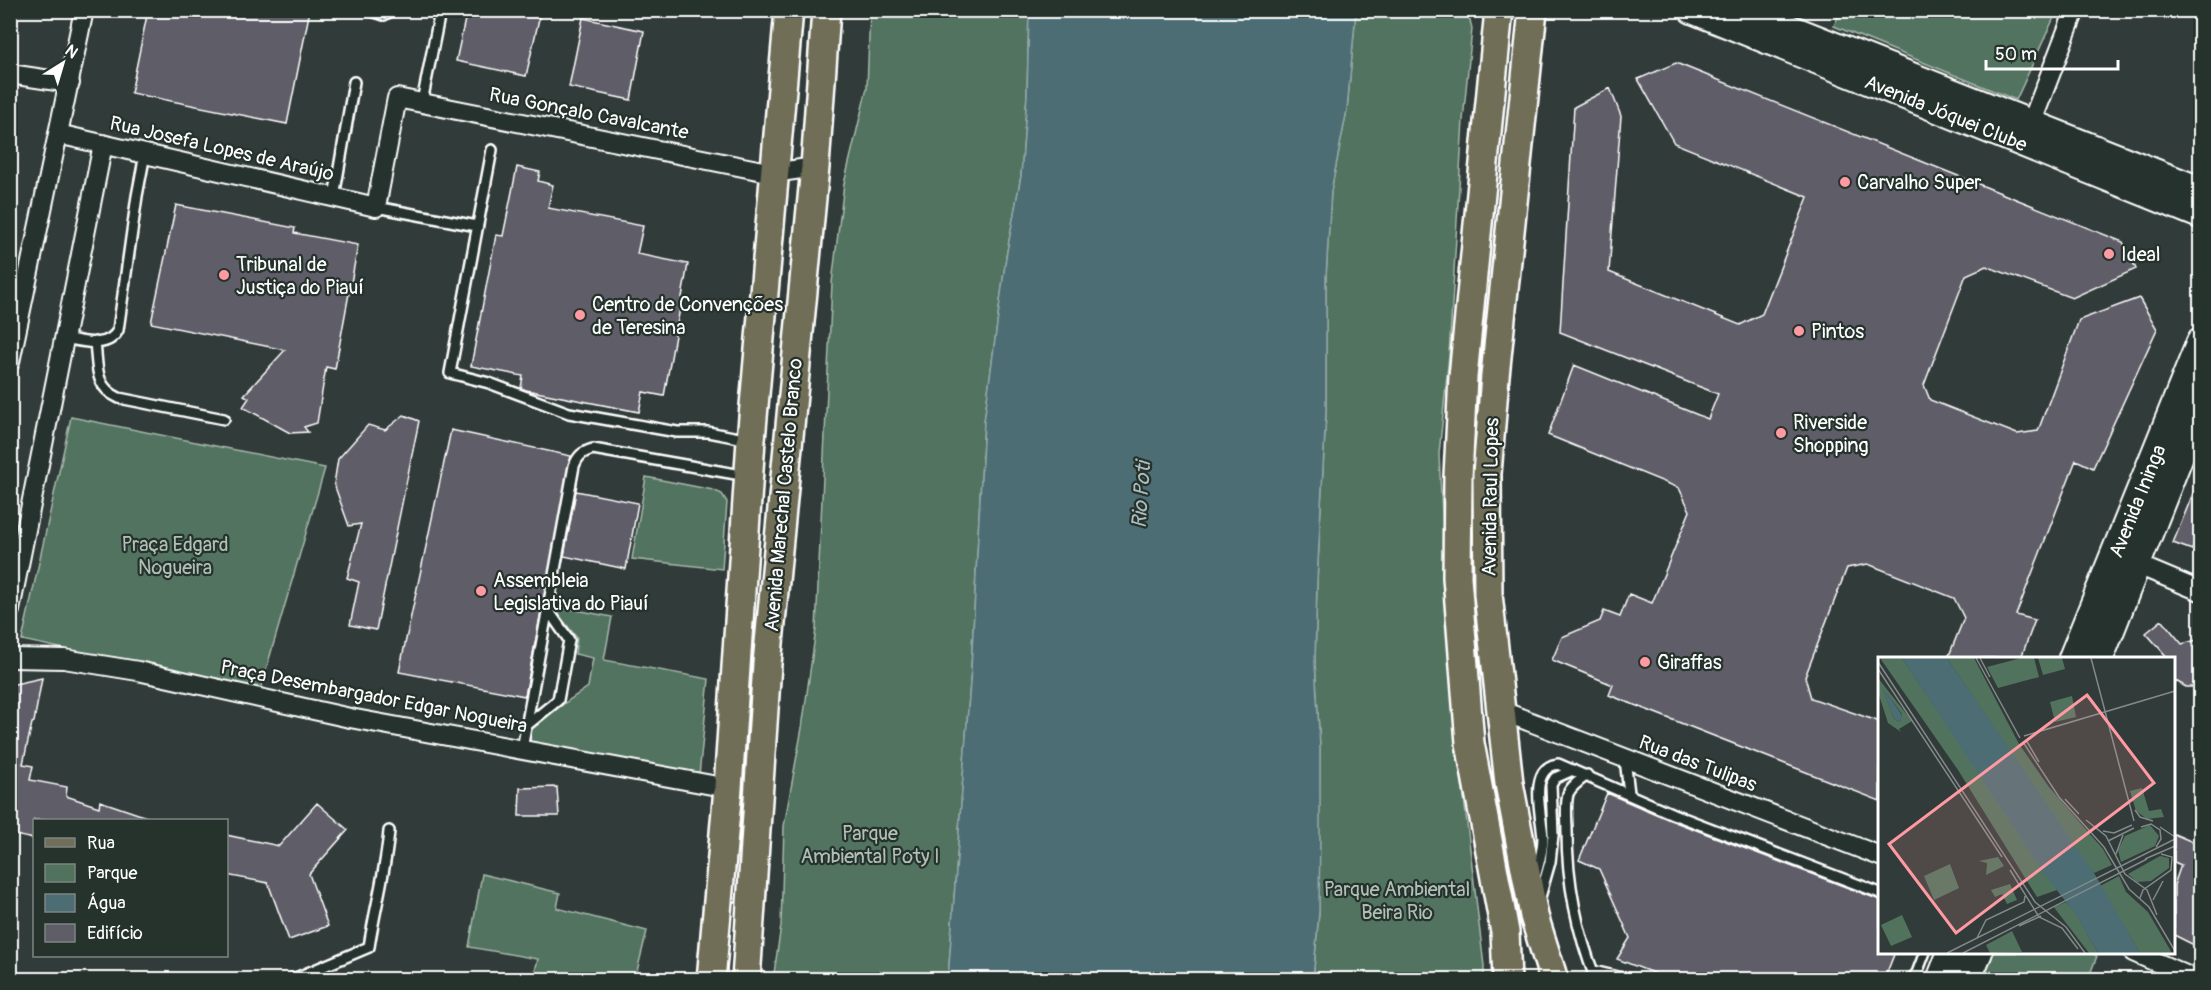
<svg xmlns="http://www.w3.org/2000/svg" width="2211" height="990" font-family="Pangolin,sans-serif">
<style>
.green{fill:#51735e;stroke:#a8b9ae;stroke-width:1.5}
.water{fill:#4c6d73;stroke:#94a7ab;stroke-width:1.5}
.building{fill:#5f5d68;stroke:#fff;stroke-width:1.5}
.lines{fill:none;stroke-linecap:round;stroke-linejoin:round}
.lane-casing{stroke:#fff;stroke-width:14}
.street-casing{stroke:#fff;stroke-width:22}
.secondary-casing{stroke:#fff;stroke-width:30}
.primary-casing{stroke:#fff;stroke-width:32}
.lane{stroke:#26332d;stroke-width:9}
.street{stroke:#26332d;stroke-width:18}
.secondary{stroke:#26332d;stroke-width:26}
.primary{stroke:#716e59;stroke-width:27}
.poi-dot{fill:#ff9aa2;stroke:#26332d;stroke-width:2}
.labels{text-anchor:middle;stroke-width:4.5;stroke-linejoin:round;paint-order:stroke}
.street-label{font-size:20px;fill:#fff;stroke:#26332d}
.poi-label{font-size:20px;fill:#fff;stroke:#26332d;text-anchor:start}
.park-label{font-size:20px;fill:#b1c0b7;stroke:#26332d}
.water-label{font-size:21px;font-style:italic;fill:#aebdc0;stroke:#26332d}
.inset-road{fill:none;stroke:#838988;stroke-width:1.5}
.view{fill:#ff9aa2;fill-opacity:0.15;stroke:#ff9aa2;stroke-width:3}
.inset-edge{fill:none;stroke:#fff;stroke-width:3}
</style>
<rect width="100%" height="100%" fill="#313b39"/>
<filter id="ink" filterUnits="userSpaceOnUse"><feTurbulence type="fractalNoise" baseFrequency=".0167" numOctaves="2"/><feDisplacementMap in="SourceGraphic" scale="12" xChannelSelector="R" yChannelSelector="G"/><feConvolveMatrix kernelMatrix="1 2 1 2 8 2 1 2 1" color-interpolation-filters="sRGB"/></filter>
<g filter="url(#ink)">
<path class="green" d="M870 11H1029L1027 95 1021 176 1006 257 984 422 971 669 948 979 773 980 781 926 784 826 802 728 816 629 832 283 844 184 867 88Z
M1356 11H1468L1472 29 1463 120 1449 355 1439 454 1449 656 1457 740 1484 966V979L1313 980 1319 912 1320 748 1315 662 1317 582 1326 412V277L1331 191 1347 110Z
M1840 11V10L2057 11 2016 100 1834 26Z
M71 417 325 468 260 690 22 640Z
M646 477 713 490 722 494 727 502 722 569 632 559Z
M551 605 612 617 604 660 709 679 699 775 527 743 530 727 588 687 593 658 575 654 577 638Z
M482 874 560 893 557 908 647 931 635 979H533L538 959 469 947Z
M2090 952 2097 956 2088 979 1976 980 1986 953Z"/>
<path class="water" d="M1029 11H1356L1347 110 1331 191 1326 277V412L1317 582 1315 662 1320 748V831L1319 912 1313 979H948L971 669 984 422 1006 257 1021 176 1027 95Z"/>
<path class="building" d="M148 10H310L287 124 131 93Z
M467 10H541L526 76 456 61Z
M583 18 644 31 631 100 569 87Z
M1676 63 2123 242 2136 269 2072 298 1986 266 1966 275 1924 385 1930 400 2017 434 2038 431 2079 320 2139 298 2157 329 2093 468 2076 460 2016 615 2035 620 2021 658H1948L1964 618 1954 598 1868 564 1847 568 1805 677 1811 698 1880 722V801L1609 695 1613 685 1552 660 1562 637 1600 621 1604 611 1620 617 1629 594 1652 603 1690 511 1679 488 1548 435 1574 365 1708 419 1718 394 1560 332 1574 107 1610 88 1621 116 1609 272 1740 325 1762 314 1808 197 1674 143 1638 79Z
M517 167 540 172 538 181 553 185 548 208 643 226 637 254 688 264 664 396 643 392 639 412 526 390 521 388 523 376 471 366 496 235 503 236Z
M176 205 295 228 294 233 358 245 335 369 326 367 317 423 304 427 308 432 290 433 243 407 249 398 244 395 285 350 151 323Z
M404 415 419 421 376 630 350 625 359 582 347 578 361 524 349 526 334 484 338 459 368 425 385 430Z
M451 430 571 456 525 696 399 672Z
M2200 476V528L2192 550 2173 543Z
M576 491 638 503 626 569 564 556Z
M2162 620 2182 644 2200 639V687H2186L2174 680V658H2168L2146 633Z
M42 678 34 722 32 723 23 764 33 766 30 780 67 787 66 796 99 807 100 801 150 818V820H34V839L10 834V685Z
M557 787 559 816H519L520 788Z
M1607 793 1670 820 1880 900V952H1895L1884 980H1671L1617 959 1630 938 1599 869 1579 860Z
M317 803 348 830 309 874 328 926 289 940 268 883 226 875V835L279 846Z
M2174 834 2200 845V948L2174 935V885L2181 865 2174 862Z"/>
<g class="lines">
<defs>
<path id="lane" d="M369 10 384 15 392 10
M422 102 439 17
M492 150 450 373 489 383 569 413 677 432H708L749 440
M334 197 354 82
M376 207 477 226
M64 338C82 341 108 350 118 330L137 196 145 154
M95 342C98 367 94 387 119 398L224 419
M527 725 558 700 569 640 548 610
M522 749 574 466C578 456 582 452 593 449L747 476
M1625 759 1629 793
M1587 775C1580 780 1571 786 1568 794 1565 806 1567 819 1567 831 1567 882 1577 932 1596 980
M1536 874C1539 863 1543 850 1543 838 1542 816 1527 768 1558 764L1673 814 1880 893
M1540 897 1550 862 1553 835 1551 785 1555 778 1573 770
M1593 971 1631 980
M291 980 369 947C375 908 386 870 389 831
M1911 980 1917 973 1925 952"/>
<path id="street" d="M10 74 70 83
M2031 124 2075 10
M58 134 376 207 397 98 773 173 815 167
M10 362 84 10
M2138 565 2200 591
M10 610 103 144
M10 658 64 659 138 671 350 718 728 788
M1502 711 1880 856
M2133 952 2197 980"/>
<path id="secondary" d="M1692 10 2200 215
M1744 10 2200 190
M2072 658 2200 342
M2100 658 2200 405
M1940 980 1951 952
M1967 980 1979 952"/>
<path id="primary" d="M1499 10 1463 377 1458 476 1457 577 1470 743 1505 932 1507 980
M1533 10 1495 376 1487 474 1488 594 1509 783 1534 916 1554 980
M711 980 728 788 751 440 789 10
M746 980 767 664 815 167 826 10"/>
</defs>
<use href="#lane" class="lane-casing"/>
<use href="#street" class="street-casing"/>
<use href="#secondary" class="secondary-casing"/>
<use href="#primary" class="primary-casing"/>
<use href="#lane" class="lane"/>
<use href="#street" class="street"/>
<use href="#secondary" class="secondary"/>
<use href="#primary" class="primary"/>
</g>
</g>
<g class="poi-dot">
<circle cx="1845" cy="182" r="6"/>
<circle cx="2109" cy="254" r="6"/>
<circle cx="224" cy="275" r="6"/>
<circle cx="580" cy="315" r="6"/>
<circle cx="1799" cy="331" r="6"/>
<circle cx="1781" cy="433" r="6"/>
<circle cx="481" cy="591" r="6"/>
<circle cx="1645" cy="662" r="6"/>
</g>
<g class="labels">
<g class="street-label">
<text transform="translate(589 113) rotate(11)" y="7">Rua Gonçalo Cavalcante</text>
<text transform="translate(1946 113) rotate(22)" y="7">Avenida Jóquei Clube</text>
<text transform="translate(222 148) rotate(13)" y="7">Rua Josefa Lopes de Araújo</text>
<text transform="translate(783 495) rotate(-85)" y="7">Avenida Marechal Castelo Branco</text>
<text transform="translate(1490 497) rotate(-89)" y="7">Avenida Raul Lopes</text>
<text transform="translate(2137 501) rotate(-68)" y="7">Avenida Ininga</text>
<text transform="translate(374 696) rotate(11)" y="7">Praça Desembargador Edgar Nogueira</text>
<text transform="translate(1698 763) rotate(21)" y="7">Rua das Tulipas</text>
</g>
<g class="poi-label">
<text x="1857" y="189">Carvalho Super</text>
<text x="2121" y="261">Ideal</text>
<text x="236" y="271">Tribunal de<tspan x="236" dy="23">Justiça do Piauí</tspan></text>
<text x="592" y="311">Centro de Convenções<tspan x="592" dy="23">de Teresina</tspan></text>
<text x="1811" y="338">Pintos</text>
<text x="1793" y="429">Riverside<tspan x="1793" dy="23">Shopping</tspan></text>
<text x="493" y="587">Assembleia<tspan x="493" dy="23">Legislativa do Piauí</tspan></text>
<text x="1657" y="669">Giraffas</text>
</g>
<g class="park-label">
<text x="175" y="551">Praça Edgard<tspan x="175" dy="23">Nogueira</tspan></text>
<text x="870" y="840">Parque<tspan x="870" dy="23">Ambiental Poty I</tspan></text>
<text x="1397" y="896">Parque Ambiental<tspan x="1397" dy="23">Beira Rio</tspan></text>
</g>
<g class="water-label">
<text transform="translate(1141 495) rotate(-86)" y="7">Rio Poti</text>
</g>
</g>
<g transform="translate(1878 657)">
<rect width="297" height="297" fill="#313b39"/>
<path d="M2 1H24L179 233 159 240 80 113ZM69 1H96L141 87 171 130 225 192 234 208 216 216 205 203ZM143 1H156L161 20 120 31 109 10ZM160 1H184L187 12 165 18ZM0 21 34 64 21 72 23 75 10 66 0 35ZM5 32 24 57 22 65 16 62ZM194 39 198 60 177 65 172 45ZM264 131 271 154 283 152 286 160 269 162 258 154 252 134ZM272 168 281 179 277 189 243 205 240 193 247 179ZM282 199 291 201V211L273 224 259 225 250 217ZM120 200 126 209 108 218 109 206 101 204ZM72 207 81 231 56 243 46 219ZM241 219 248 235 270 255 294 296H262L222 229ZM132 227 139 243 129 247 124 237 117 240 113 233ZM188 245 197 255 220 296H211L178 253 176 250ZM24 258 34 280 13 289 3 268ZM134 274 144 295 112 296 108 288Z" fill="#51735e" fill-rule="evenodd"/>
<path d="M24 1H69L216 216 262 296H220L197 256 169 221ZM4 30 24 58 22 65 16 62Z" fill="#4c6d73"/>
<path class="inset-road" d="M98 1 142 81M102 1 112 20M213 1 256 164M0 5 157 245 188 270 207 296M0 12 124 200M146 79 297 34M148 83 161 105M145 85 181 140 226 190 251 232 271 250 297 294M187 142 201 157M257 153 262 160 275 164M208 163 228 179 247 217 269 233 279 258M263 170 273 167 282 173 283 182 278 190M282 170 297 180M225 174 236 176 254 168M230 184 256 171M238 197 245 178M267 202 297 189M132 213 161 260 184 271 200 292M262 241 265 233 293 213 294 200 283 197M275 243 285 224M141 269 163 259M99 281 108 263 146 245 147 239M69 296 297 182M85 296 269 202"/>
<path class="view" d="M209 38 276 126 78 276 11 187Z"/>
<rect width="297" height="297" class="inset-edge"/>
</g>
<rect width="2211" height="990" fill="none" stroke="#26332d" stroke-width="36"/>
<rect x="18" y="18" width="2175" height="954" fill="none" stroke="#fff" stroke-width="2" filter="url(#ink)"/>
<rect x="33" y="819" width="195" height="138" fill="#26332d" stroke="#7d8581" stroke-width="1.5"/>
<rect x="45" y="838" width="30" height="9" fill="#716e59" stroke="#7d8581" stroke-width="1.5"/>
<text x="87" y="849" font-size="18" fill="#ffffff">Rua</text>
<rect x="45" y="864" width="30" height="18" fill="#51735e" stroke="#7d8581" stroke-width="1.5"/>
<text x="87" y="879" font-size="18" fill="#ffffff">Parque</text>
<rect x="45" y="894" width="30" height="18" fill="#4c6d73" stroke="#7d8581" stroke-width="1.5"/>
<text x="87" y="909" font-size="18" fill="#ffffff">Água</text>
<rect x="45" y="924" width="30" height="18" fill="#5f5d68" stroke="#7d8581" stroke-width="1.5"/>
<text x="87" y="939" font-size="18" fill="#ffffff">Edifício</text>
<g transform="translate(63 63) rotate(37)" stroke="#26332d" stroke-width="4.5" paint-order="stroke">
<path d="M0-4.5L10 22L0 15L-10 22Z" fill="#ffffff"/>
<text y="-9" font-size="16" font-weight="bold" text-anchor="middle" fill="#ffffff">N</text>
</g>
<path d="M1986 60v9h132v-9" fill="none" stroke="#ffffff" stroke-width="3"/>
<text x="1995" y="60" font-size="18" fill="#ffffff" stroke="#26332d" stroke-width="4.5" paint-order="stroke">50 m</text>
</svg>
